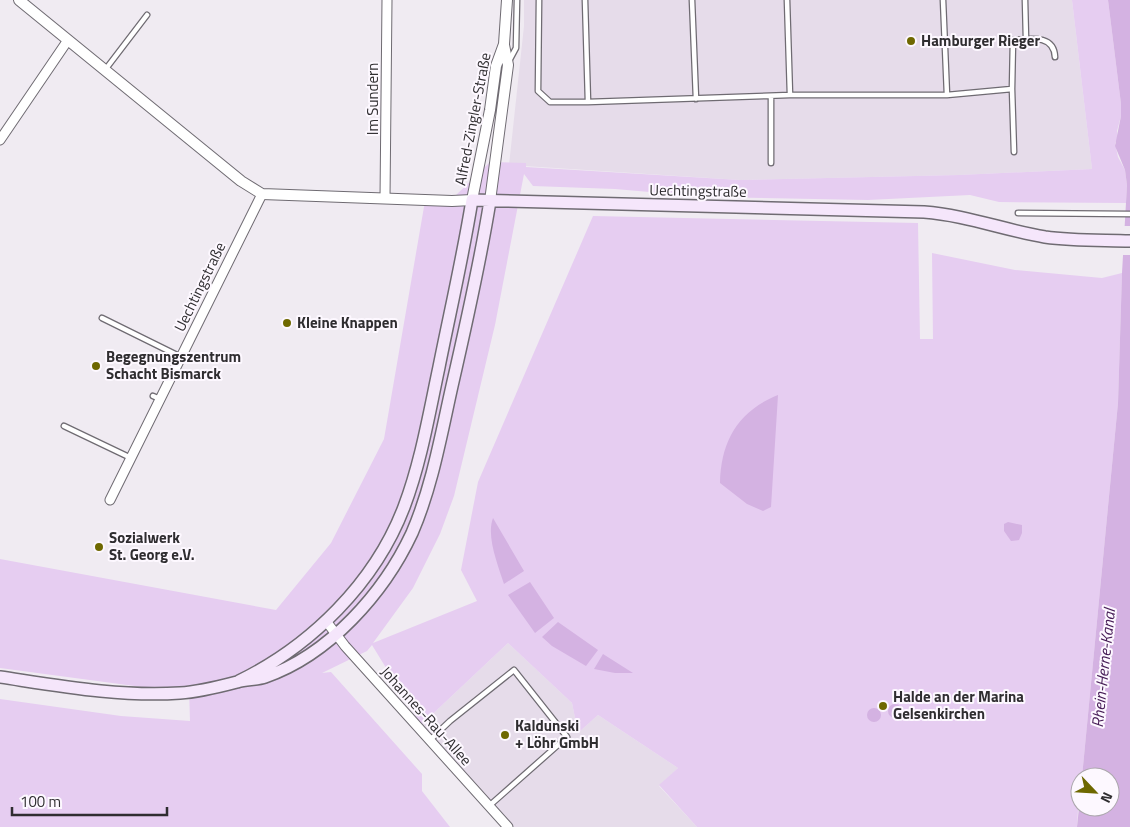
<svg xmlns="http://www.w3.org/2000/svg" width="1130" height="827" font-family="'Titillium Web',sans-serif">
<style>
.built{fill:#e6dcea}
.green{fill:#e6cdf1}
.water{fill:#d4b2e2}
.pier{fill:#f0ebf2}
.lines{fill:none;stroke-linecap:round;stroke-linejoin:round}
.service-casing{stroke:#6f6b72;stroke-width:7}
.minor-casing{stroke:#6f6b72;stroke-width:11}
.tertiary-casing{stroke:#6f6b72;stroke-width:12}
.secondary-casing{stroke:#6f6b72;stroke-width:14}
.service{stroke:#fff;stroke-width:4.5}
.minor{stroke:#fff;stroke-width:9}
.tertiary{stroke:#fff;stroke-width:10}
.secondary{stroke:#f5e6fb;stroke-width:11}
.poi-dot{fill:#6e6800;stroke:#fdf8ff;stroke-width:2}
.labels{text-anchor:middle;stroke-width:4;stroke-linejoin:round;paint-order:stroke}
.poi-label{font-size:15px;font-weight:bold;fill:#2f2d30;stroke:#fdf8ff;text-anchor:start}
.street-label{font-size:15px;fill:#2f2d30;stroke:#fdf8ff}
.water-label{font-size:16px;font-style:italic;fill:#461c56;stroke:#fdf8ff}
</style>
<rect width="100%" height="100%" fill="#f0ebf2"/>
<path class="built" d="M524 0H1072L1092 169 959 175 740 180 509 165 524 26Z
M508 643 572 703 578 733 598 715 678 768 659 786 697 827H513L421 725Z"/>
<path class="green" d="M1072 0H1108L1121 104V116L1117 131 1118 139 1115 143 1118 157 1125 170 1127 185 1126 203 999 202 970 195 868 200 707 197 615 189 533 186 524 174 495 325 454 496 440 534 413 588 373 643 477 601 461 570 478 482 593 216 918 223 920 339H933L932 253 1015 270 1102 278 1122 273 1118 403 1082 777H1080L1077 827H697L659 785 678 768 598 715 578 733 572 703 508 643 421 725 372 645 367 651 322 673 331 672 422 774V791L450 827H0V699L121 716 190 721 189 688 157 689 0 668V559L276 610 331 543 384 439 425 201 453 198 490 162 526 163V167L740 180 959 175 1092 169Z"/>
<path class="water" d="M1108 0H1130V827H1077L1080 798V807H1110V777H1082L1118 403 1122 273 1127 185 1125 170 1115 146 1121 116V104Z
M778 395 771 507 763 511 747 504 720 483C721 441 738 411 778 395Z
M493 518 524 571 504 584C498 565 486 536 493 518Z
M1008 522 1022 525V533L1019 540 1011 541 1004 531V524Z
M530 582 554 618 535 633 508 595Z
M558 622 598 650 586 666 552 646 542 637Z
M603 654 633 673H615L594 669Z
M888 711a7 7 0 1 1 14 0a7 7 0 1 1-14 0Z
M867 715a7 7 0 1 1 14 0a7 7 0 1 1-14 0Z"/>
<path class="pier" d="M1123 226H1130V255H1121Z"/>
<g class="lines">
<defs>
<path id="service" d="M539 0 538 91 550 102H588L585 0
M692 0 696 99
M1025 0 1026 39
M509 61 516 48 517 0
M105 70 147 15
M1012 89 1014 152
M790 95H947L943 0
M947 95 1012 89 1013 40C1030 39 1054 34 1055 57
M771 96V163
M588 102 790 95 787 0
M1018 213 1130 214
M102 318 181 357
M153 396 160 399
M64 426 131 458
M430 740 450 721 514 670 567 737 489 806"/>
<path id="minor" d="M0 140 68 40
M385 198 387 0
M110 500 262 194
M326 621 345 646 508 827"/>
<path id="tertiary" d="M19 0 241 181 262 194 452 201 472 200 490 110 496 66 504 44 507 0
M490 201 508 65 504 45"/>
<path id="secondary" d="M0 677C60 686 120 697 180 693 199 692 218 687 237 682 246 679 256 680 265 677 329 655 384 593 412 533 432 487 441 435 452 386 466 325 480 263 490 201
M239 681C311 646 375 583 404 507 421 462 429 414 439 367 450 312 463 256 472 200L924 212C965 215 1004 230 1045 237 1073 241 1102 240 1130 241"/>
</defs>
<use href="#service" class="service-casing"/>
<use href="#minor" class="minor-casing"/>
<use href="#tertiary" class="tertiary-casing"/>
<use href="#secondary" class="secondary-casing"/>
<use href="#service" class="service"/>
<use href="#minor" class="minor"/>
<use href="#tertiary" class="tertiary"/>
<use href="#secondary" class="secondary"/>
</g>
<g class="poi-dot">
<circle cx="911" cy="41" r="5"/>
<circle cx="287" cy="323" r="5"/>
<circle cx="96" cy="366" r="5"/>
<circle cx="99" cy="547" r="5"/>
<circle cx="883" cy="706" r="5"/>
<circle cx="505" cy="735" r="5"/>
</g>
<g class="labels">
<g class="poi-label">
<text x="921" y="46">Hamburger Rieger</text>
<text x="297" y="328">Kleine Knappen</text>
<text x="106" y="362">Begegnungszentrum<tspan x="106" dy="17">Schacht Bismarck</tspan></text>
<text x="109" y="543">Sozialwerk<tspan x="109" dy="17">St. Georg e.V.</tspan></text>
<text x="893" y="702">Halde an der Marina<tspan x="893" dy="17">Gelsenkirchen</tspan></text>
<text x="515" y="731">Kaldunski<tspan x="515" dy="17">+ Löhr GmbH</tspan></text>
</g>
<g class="street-label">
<text transform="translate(373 99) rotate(-90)" y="5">Im Sundern</text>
<text transform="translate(473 119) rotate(-79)" y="5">Alfred-Zingler-Straße</text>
<text transform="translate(698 191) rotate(1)" y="5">Uechtingstraße</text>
<text transform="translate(200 287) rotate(-64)" y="5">Uechtingstraße</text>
<text transform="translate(426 716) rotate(48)" y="5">Johannes-Rau-Allee</text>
</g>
<g class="water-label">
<text transform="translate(1103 668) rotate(-84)" y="6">Rhein-Herne-Kanal</text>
</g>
</g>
<g transform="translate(1095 792) rotate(115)"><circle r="24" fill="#fdf8ff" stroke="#aba7ac"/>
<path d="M0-4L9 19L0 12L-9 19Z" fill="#6e6800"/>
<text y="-8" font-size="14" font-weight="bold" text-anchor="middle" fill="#2f2d30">N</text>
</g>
<path d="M12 807v8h155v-8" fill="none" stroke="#2f2d30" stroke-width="2.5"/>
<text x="20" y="807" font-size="15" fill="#2f2d30" stroke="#fdf8ff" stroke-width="4" paint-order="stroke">100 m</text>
</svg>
